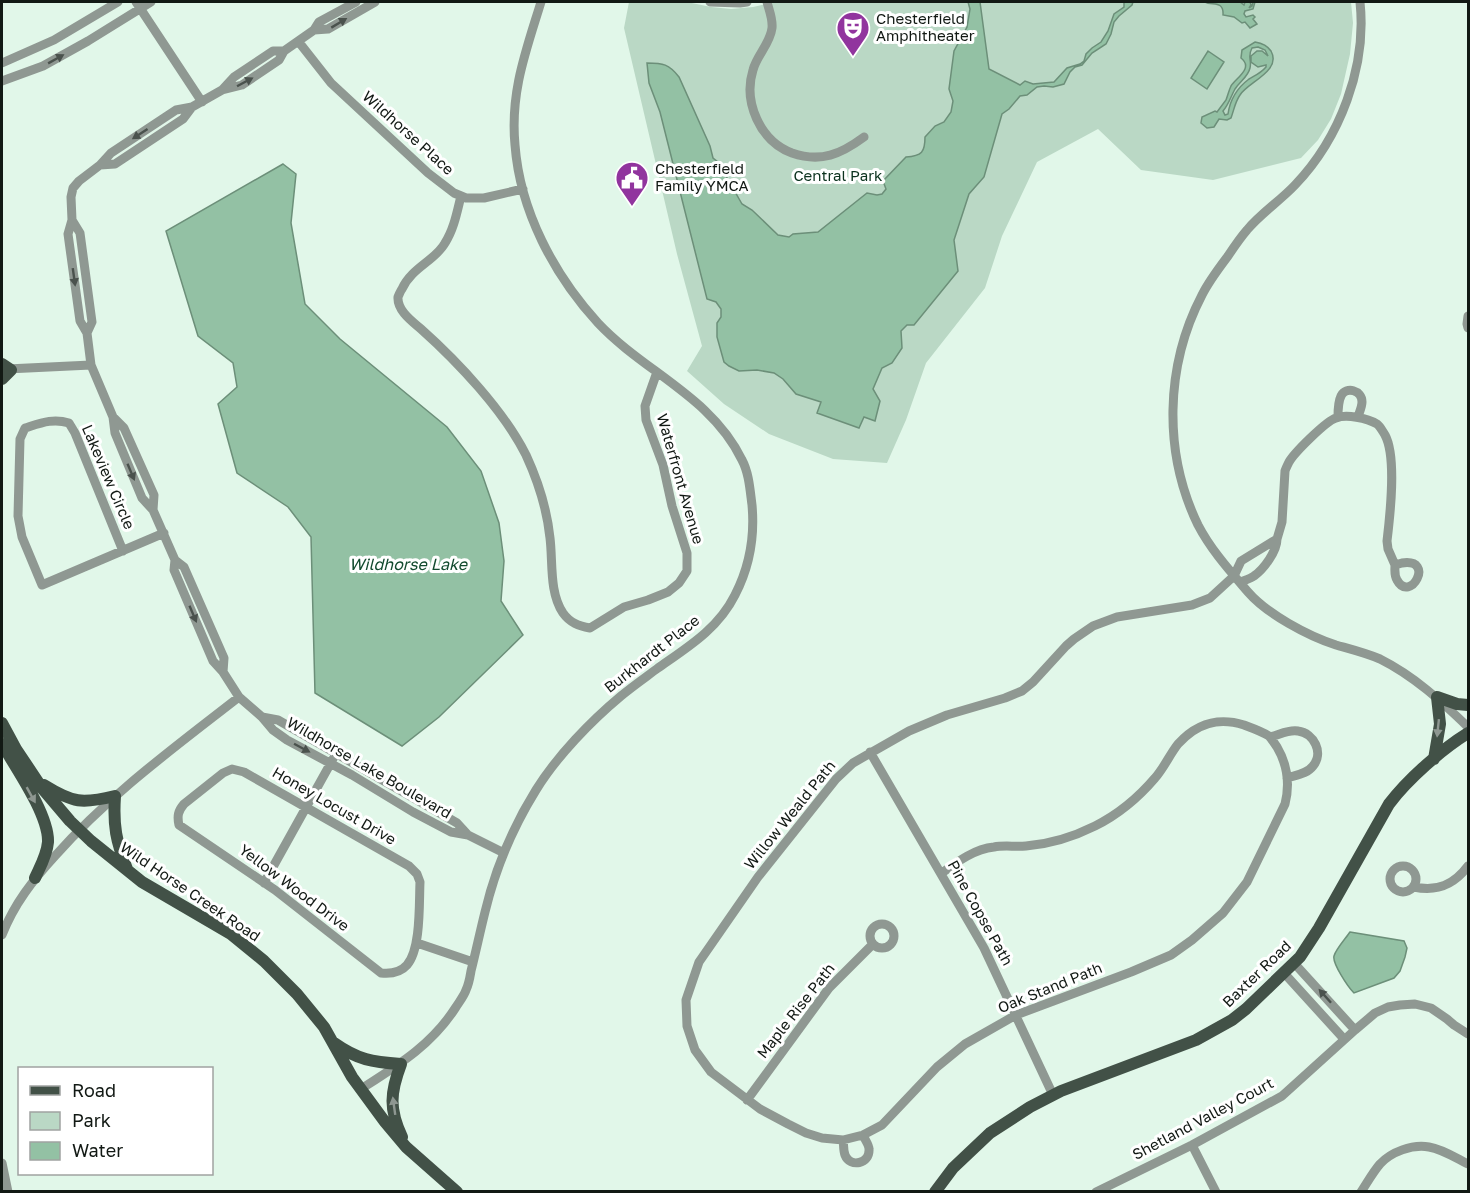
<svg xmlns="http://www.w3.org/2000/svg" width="1470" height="1193" font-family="'Golos Text',sans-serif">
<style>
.green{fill:#bad8c5}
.water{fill:#93c1a4;stroke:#6c8f79;stroke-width:1.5;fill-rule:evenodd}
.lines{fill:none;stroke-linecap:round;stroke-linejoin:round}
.minor{stroke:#8f9892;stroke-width:9}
.major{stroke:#425147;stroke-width:12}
.oneway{fill:#4a524d}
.oneway2{fill:#8e9791}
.labels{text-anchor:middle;stroke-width:6;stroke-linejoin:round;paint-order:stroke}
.poi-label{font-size:15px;fill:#121914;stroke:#fff;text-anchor:start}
.street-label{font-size:15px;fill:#121914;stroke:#fff}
.park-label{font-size:15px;fill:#0b321e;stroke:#fff}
.water-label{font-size:16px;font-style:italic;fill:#134b2f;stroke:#fff}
</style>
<rect width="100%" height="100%" fill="#e1f7e9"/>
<path class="green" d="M629 2H687L711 7 731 9 753 7 775 2H1351L1353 23 1350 54 1341 94 1331 119 1318 140 1301 158 1213 180 1141 170 1098 129 1037 162 1002 236 985 288 926 363 906 420 887 463 833 459 769 434 724 404 687 371 702 346 677 254 624 28Z"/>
<path class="water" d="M968 2H980L989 69 1020 85 1025 81 1033 84 1054 82 1067 68 1080 64 1084 61 1086 54 1092 48 1101 42 1108 31 1114 14 1124 7V2H1133L1132 5 1119 16 1114 22 1111 34 1106 44 1092 53 1082 65 1075 67 1070 72 1064 84 1053 87 1044 86 1037 87 1027 95 1020 96 1009 109 1002 114 984 177 969 194 954 240 958 271 914 325H907L901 331 902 348 892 363 882 368 873 389 880 401 875 421 864 417 859 428 817 413 821 402 796 394 783 379 774 373 757 370 739 371 729 366 724 362 717 337V323L721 317V309L716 302 707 299 660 112 649 83 647 63C663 63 669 64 679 77L710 146 713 158 718 162 742 204 752 210 778 235 789 237 793 234 818 232 867 193 877 195 882 194 886 189 883 181 906 157C922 156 925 152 925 137L935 126 944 122 951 112 953 101 949 89 954 51 967 27 970 9Z
M1205 2H1240L1244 5 1245 2H1250L1251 5 1249 8 1252 6 1253 2H1255L1253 9 1245 11 1244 14 1246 17 1253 15 1255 17 1253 19 1257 24 1250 28 1245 22 1242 23 1234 17 1223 15C1224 0 1212 6 1205 2Z
M1255 42C1261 43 1267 45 1271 51 1282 71 1248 82 1240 95 1235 102 1234 110 1231 118L1227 120 1219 119 1214 127 1207 128 1201 123 1202 117 1215 111 1217 112C1220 108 1223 104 1226 100 1228 95 1229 90 1231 86 1236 78 1254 68 1241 58L1242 50ZM1258 47 1265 50 1268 56 1262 51H1257L1251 56V62L1258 67 1266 65V67C1261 73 1256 75 1249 79 1237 88 1230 100 1228 114L1225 115 1223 111C1229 104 1231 96 1235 89 1240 81 1248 77 1250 68 1252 59 1247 57 1252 48Z
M1208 51 1224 62 1207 89 1191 78Z
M283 164 296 174 291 223 305 304 340 339 447 427 481 471 499 523 504 561 501 601 523 635 439 717 402 746 315 693 311 537 288 507 237 473 218 404 237 387 233 363 198 336 166 231Z
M1350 932 1404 941 1407 948 1405 957 1400 971 1394 978 1354 993C1348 987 1332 963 1334 956 1336 949 1346 938 1350 932Z"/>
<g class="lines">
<path class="minor" d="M136 2 202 102
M356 2 319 22 314 30 328 29 375 2
M710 2 740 3 747 2
M767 2C769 10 773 19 772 28 770 44 757 55 753 70 743 102 760 141 792 153 821 163 841 154 864 137
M1360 2C1367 67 1340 138 1295 185 1280 201 1261 213 1247 230 1240 238 1234 247 1228 256 1219 268 1209 281 1202 295 1165 366 1163 453 1198 525 1211 550 1230 571 1248 592 1267 614 1308 636 1336 645 1350 649 1366 653 1380 659 1414 676 1441 701 1468 727
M298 41 331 83 428 173 454 193 466 198H484L523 189
M284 51H273L234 77 222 90 242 85 279 60 284 51 314 30
M2 63 54 40 118 2
M2 81 43 66 88 41 151 2
M192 107 183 119 115 164 100 165 111 153 176 110 192 107 222 90
M461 196C457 212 454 229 445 243 436 260 411 268 402 289 401 290 398 297 398 297 397 311 413 322 421 329 458 362 504 411 526 455 538 481 547 509 550 538 553 562 549 592 563 613 570 623 579 626 590 628L624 607 648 600 668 592 679 583 687 571V553L672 506 663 465 646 420 645 406 657 372
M72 220 80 233 92 322 87 333 80 321 68 234 72 220 71 197 73 188 79 181 100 165
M1468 316 1467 324 1468 328
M87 333 91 365 113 417 115 433 142 498 153 510 154 495 124 428 113 417
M7 369 91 365
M1338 417C1338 411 1338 402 1341 396 1346 386 1362 390 1362 402 1362 407 1359 413 1358 417
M153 510 175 560 184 567 224 658 223 672 213 661 174 570 175 560
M1277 539 1282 522 1285 471C1286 468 1288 464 1289 462 1294 453 1326 421 1336 418 1346 414 1367 418 1377 424 1380 426 1383 432 1385 435 1397 457 1390 516 1387 541L1388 549 1395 565
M123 551 75 433 69 423C53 418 41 423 25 428L20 439 18 516 22 537 42 585 164 533
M1402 563C1436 558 1410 604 1397 580 1394 575 1395 570 1395 565Z
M223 672 239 697 262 717
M1270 737C1279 735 1289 729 1298 731 1314 733 1324 753 1313 766 1307 774 1296 775 1287 778
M870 752 984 948 1053 1095
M232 769 244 772 409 866 417 874 420 882C419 904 421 949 407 965 400 973 391 974 381 973L275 890 179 825C177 816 178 811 184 804L223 773Z
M468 835 457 823 278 720 262 717 273 730 287 740 352 775 413 812 451 832 468 835 504 853
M1390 879a13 13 0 1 1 26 0a13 13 0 1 1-26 0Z
M942 873C957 862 974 849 994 847 1004 845 1015 847 1026 846 1051 844 1073 837 1095 826 1119 814 1138 798 1155 778 1164 768 1170 754 1178 744 1197 723 1218 717 1244 725 1252 728 1261 731 1269 736 1272 739 1274 743 1277 747 1287 764 1290 784 1285 804L1247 882 1223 913 1192 940 1171 955 1131 972 1016 1015 965 1044 937 1067 882 1125 863 1135 843 1140 822 1138 806 1133 788 1124 760 1109 711 1072 695 1050 687 1026 686 1000 699 962 758 877 836 779 853 763 909 731 947 715 1005 698 1022 691 1033 682 1066 646 1074 639 1093 626 1117 617 1192 605 1210 598 1234 576 1241 561 1277 539C1277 551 1264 569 1254 576 1250 579 1245 580 1240 582
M264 883 333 759
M1414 887C1437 892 1454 885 1468 866
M870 936a12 12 0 1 1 24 0a12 12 0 1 1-24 0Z
M2 935C14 904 33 880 55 856 109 795 175 747 239 697
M417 943 473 962
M1294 963 1355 1030
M1284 973 1344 1039
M361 1089C397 1066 432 1045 456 1007 459 1002 464 996 466 990 469 984 470 977 471 971 476 951 480 932 485 912 495 870 513 827 536 790 557 756 591 721 621 696 633 686 646 677 658 668 688 647 718 629 735 595 750 566 755 538 752 505 750 490 749 473 742 460 712 397 644 372 598 323 554 275 520 211 515 145 510 92 526 51 541 2
M747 1100 829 988 873 944
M843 1140C844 1144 843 1150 845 1155 850 1168 870 1164 869 1149 869 1145 865 1140 863 1135
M1192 1145 1216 1192
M2 1163 8 1192
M1096 1192 1192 1145 1282 1096 1355 1030 1375 1013 1388 1007 1400 1005 1415 1004 1431 1008 1447 1019 1454 1025 1468 1034
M1361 1192C1367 1183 1373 1172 1380 1164 1391 1152 1412 1144 1429 1147 1442 1149 1456 1158 1468 1164"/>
<path class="major" d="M2 364 11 370 2 379
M2 723 16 749 42 788 70 821 91 841 142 882 231 934 264 961 297 994 324 1027 352 1077 385 1122 406 1147 457 1192
M2 744C16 768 49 815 48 842 47 855 40 867 35 878
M1434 759 1440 724 1437 697 1457 704 1468 705
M44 785C73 803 82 804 115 796 113 826 116 841 127 869
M334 1043C358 1060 372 1062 401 1064 390 1093 389 1109 402 1137
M935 1192 953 1168 990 1133 1030 1107 1061 1091 1196 1040 1232 1020 1246 1009 1300 957 1319 928 1389 804C1408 779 1442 749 1468 733"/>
</g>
<defs><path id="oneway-solid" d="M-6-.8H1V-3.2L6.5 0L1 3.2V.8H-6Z" transform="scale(1.5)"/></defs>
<g class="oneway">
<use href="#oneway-solid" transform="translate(339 23) rotate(-31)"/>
<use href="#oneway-solid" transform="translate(56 59) rotate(-29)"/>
<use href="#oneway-solid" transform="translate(245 82) rotate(-28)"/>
<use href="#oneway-solid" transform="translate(140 134) rotate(147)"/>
<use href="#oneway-solid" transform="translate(74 277) rotate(82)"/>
<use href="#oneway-solid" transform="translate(131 472) rotate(67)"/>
<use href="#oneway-solid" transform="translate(193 614) rotate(67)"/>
<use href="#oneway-solid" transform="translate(302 748) rotate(28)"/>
<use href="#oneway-solid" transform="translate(1325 996) rotate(-132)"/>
</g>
<g class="oneway2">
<use href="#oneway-solid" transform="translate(1438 728) rotate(96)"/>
<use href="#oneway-solid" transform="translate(31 795) rotate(61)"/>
<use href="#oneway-solid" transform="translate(394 1106) rotate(-98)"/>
</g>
<defs>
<symbol id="theatre-pin" viewBox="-11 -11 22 30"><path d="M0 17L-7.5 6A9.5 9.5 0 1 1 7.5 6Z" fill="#91349e" stroke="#fff"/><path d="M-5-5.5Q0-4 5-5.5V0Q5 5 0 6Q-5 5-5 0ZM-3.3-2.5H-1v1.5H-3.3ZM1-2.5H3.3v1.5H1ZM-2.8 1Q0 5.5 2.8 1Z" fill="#fff"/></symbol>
<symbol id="civic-pin" viewBox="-11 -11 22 30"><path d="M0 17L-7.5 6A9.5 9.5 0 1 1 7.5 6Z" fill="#91349e" stroke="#fff"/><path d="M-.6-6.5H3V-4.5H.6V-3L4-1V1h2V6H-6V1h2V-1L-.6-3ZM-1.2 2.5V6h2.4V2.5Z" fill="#fff"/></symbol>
</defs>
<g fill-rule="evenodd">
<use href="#theatre-pin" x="834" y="9" width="38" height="52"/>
<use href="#civic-pin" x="613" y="159" width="38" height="52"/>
</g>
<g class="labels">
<g class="poi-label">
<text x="876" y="24">Chesterfield<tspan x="876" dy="17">Amphitheater</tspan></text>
<text x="655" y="174">Chesterfield<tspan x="655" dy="17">Family YMCA</tspan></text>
</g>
<g class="street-label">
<text transform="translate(408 133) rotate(42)" y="5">Wildhorse Place</text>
<text transform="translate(108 477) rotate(67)" y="5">Lakeview Circle</text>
<text transform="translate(680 479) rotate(74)" y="5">Waterfront Avenue</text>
<text transform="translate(652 654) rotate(-38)" y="5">Burkhardt Place</text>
<text transform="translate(369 768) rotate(30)" y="5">Wildhorse Lake Boulevard</text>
<text transform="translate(334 806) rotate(30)" y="5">Honey Locust Drive</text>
<text transform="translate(790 815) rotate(-51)" y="5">Willow Weald Path</text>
<text transform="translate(294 888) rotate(37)" y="5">Yellow Wood Drive</text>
<text transform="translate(190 892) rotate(34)" y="5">Wild Horse Creek Road</text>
<text transform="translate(980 913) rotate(61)" y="5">Pine Copse Path</text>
<text transform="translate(1257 974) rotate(-44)" y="5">Baxter Road</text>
<text transform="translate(1050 988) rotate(-22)" y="5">Oak Stand Path</text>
<text transform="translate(796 1011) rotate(-52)" y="5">Maple Rise Path</text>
<text transform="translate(1203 1119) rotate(-28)" y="5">Shetland Valley Court</text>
</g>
<g class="park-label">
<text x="838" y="181">Central Park</text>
</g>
<g class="water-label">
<text x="408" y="570">Wildhorse Lake</text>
</g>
</g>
<rect width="1470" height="1193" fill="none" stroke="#121914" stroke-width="6"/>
<rect x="18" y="1067" width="195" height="108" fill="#ffffff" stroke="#a0a3a1" stroke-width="1.5"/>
<rect x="30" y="1086" width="30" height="9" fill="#425147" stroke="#a0a3a1" stroke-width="1.5"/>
<text x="72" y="1097" font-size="18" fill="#121914">Road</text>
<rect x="30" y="1112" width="30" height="18" fill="#bad8c5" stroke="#a0a3a1" stroke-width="1.5"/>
<text x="72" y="1127" font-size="18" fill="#121914">Park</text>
<rect x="30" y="1142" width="30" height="18" fill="#93c1a4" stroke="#a0a3a1" stroke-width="1.5"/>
<text x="72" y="1157" font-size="18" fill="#121914">Water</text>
</svg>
